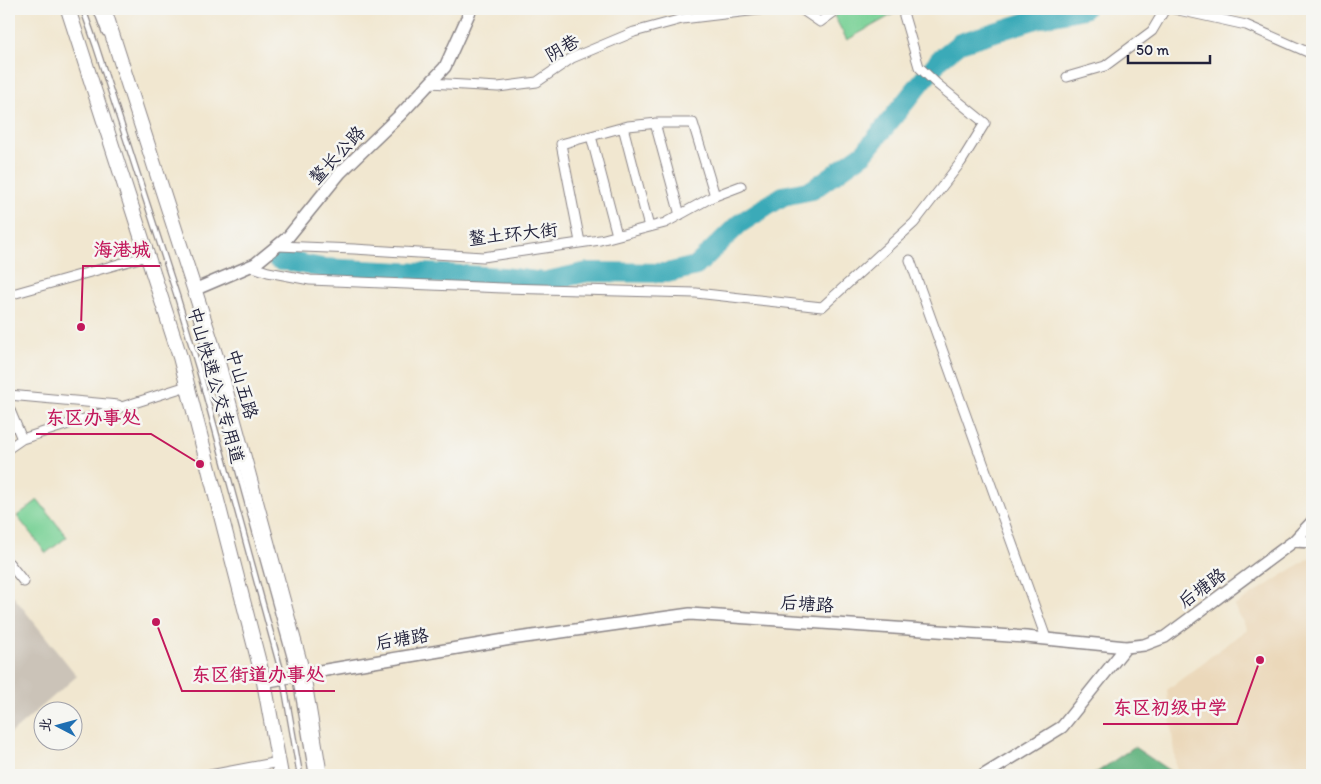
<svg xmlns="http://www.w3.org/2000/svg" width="1321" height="784" font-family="Itim,'LXGW WenKai TC',sans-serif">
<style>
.built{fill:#ebd8ba}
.industrial{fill:#cbc3b8}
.green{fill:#79d196;stroke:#4e7a68}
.forest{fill:#62b37f;stroke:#426a5d}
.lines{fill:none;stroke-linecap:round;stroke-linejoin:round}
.river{stroke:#3aaab8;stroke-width:20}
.service-casing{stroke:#8a8486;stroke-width:7}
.minor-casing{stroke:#8a8486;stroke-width:11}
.tertiary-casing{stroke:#8a8486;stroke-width:14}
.secondary-casing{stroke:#8a8486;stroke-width:16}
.service{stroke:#fff;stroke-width:4.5}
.minor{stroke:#fff;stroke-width:9}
.tertiary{stroke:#fff;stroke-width:11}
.secondary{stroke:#fff;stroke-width:14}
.labels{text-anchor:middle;stroke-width:5;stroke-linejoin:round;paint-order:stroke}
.street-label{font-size:18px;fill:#22223b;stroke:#f6f6f2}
.leader{fill:none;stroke:#c2185b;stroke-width:2}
.callout-dot{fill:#c2185b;stroke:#f6f6f2;stroke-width:2}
.callout-label{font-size:19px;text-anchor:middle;font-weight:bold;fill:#c2185b;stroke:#f6f6f2;stroke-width:5;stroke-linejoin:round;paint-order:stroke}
</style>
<rect width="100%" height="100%" fill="#f6f6f2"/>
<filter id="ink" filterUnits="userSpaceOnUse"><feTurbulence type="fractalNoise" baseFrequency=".02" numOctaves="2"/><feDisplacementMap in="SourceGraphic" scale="10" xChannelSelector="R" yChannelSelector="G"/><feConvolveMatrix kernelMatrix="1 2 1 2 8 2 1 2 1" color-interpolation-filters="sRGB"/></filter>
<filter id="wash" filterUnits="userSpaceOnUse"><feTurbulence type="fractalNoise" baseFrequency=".0096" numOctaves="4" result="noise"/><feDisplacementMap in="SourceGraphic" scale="20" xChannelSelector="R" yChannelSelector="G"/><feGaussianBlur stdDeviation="1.12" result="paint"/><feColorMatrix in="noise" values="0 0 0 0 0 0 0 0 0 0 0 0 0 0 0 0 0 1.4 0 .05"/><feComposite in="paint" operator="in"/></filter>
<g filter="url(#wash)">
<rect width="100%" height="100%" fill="#f1e7d0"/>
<path class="built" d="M1312 556V775H1188L1176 768 1167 690 1247 629 1234 606Z"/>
<path class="industrial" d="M9 591 77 676 9 735Z"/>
<path class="green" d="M848 9H895L897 12 847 40 834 16Z
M38 500 67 537 46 553 17 516Z"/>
<path class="forest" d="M1134 747 1176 775H1093Z"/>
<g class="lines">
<path class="river" d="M277 259 322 268 503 277 543 282 588 272 667 273 696 266 739 224 783 196 812 190 864 153 940 59 960 43 1043 17 1084 9"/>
</g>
</g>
<g filter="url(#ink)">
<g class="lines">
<defs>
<path id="service" d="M83 9 96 46 177 296 199 370 283 678 300 775
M96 9 105 33
M196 317 295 676 312 775"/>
<path id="minor" d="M801 9 820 22 838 9
M1174 9 1246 25 1312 54
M1067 77 1105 66 1152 31 1165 9
M430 83 498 87 537 82 572 58 634 32 682 19 766 9
M655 123 680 215
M623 127 649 227
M591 136 617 235
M580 242 561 144 628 126 658 123H693L715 196
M278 246 354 249 483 257 600 240 665 223 712 197 741 186
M910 260 1046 638
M250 266 268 272 310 280 503 288 696 293 822 307 914 223 961 162 985 123 937 84 919 67 902 9
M9 295 147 256
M9 395 118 405
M9 408 22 439
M9 448 22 439 187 386
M9 563 24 582
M210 775 279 762"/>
<path id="tertiary" d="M194 290 255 264 288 237 340 173 400 115 445 67 471 9
M1294 541 1312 542
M264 682 320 671 511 639 690 614 1026 637 1126 647 1144 645 1165 637 1294 541 1312 522
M984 775 1062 727 1126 647"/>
<path id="secondary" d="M68 9 180 357 264 682 281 775
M104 9 219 366 303 674 320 775"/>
</defs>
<use href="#service" class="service-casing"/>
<use href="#minor" class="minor-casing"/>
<use href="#tertiary" class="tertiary-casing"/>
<use href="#secondary" class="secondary-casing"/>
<use href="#service" class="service"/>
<use href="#minor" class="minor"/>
<use href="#tertiary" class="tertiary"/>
<use href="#secondary" class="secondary"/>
</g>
</g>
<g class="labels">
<g class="street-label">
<text transform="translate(562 48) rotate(-30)" y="6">阴巷</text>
<text transform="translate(337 155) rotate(-47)" y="6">鳌长公路</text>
<text transform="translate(513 234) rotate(-6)" y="6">鳌土环大街</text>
<text transform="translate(242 384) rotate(74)" y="6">中山五路</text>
<text transform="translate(216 385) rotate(74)" y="6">中山快速公交专用道</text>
<text transform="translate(1202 588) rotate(-36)" y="6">后塘路</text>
<text transform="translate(807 604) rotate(4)" y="6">后塘路</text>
<text transform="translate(402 639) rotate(-9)" y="6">后塘路</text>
</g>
</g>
<path class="leader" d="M81 327L83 266H160M200 464L151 434H36M156 622L182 691H335M1260 660L1237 724H1103"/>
<g class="callout-dot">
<circle cx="81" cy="327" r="5"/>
<circle cx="200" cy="464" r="5"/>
<circle cx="156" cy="622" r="5"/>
<circle cx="1260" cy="660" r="5"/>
</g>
<g class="callout-label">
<text x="122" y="256">海港城</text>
<text x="93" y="424">东区办事处</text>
<text x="258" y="681">东区街道办事处</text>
<text x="1170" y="714">东区初级中学</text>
</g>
<rect width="1321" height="784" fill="none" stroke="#f6f6f2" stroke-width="30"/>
<g transform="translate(58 726) rotate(276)"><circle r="24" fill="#f6f6f2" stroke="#a1a1a9"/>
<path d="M0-4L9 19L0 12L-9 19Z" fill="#1f6fb2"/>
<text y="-8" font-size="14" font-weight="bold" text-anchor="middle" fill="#22223b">北</text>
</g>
<path d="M1128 55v8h82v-8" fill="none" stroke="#22223b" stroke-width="2.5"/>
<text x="1136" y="55" font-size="15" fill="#22223b" stroke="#f6f6f2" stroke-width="4" paint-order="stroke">50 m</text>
</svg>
